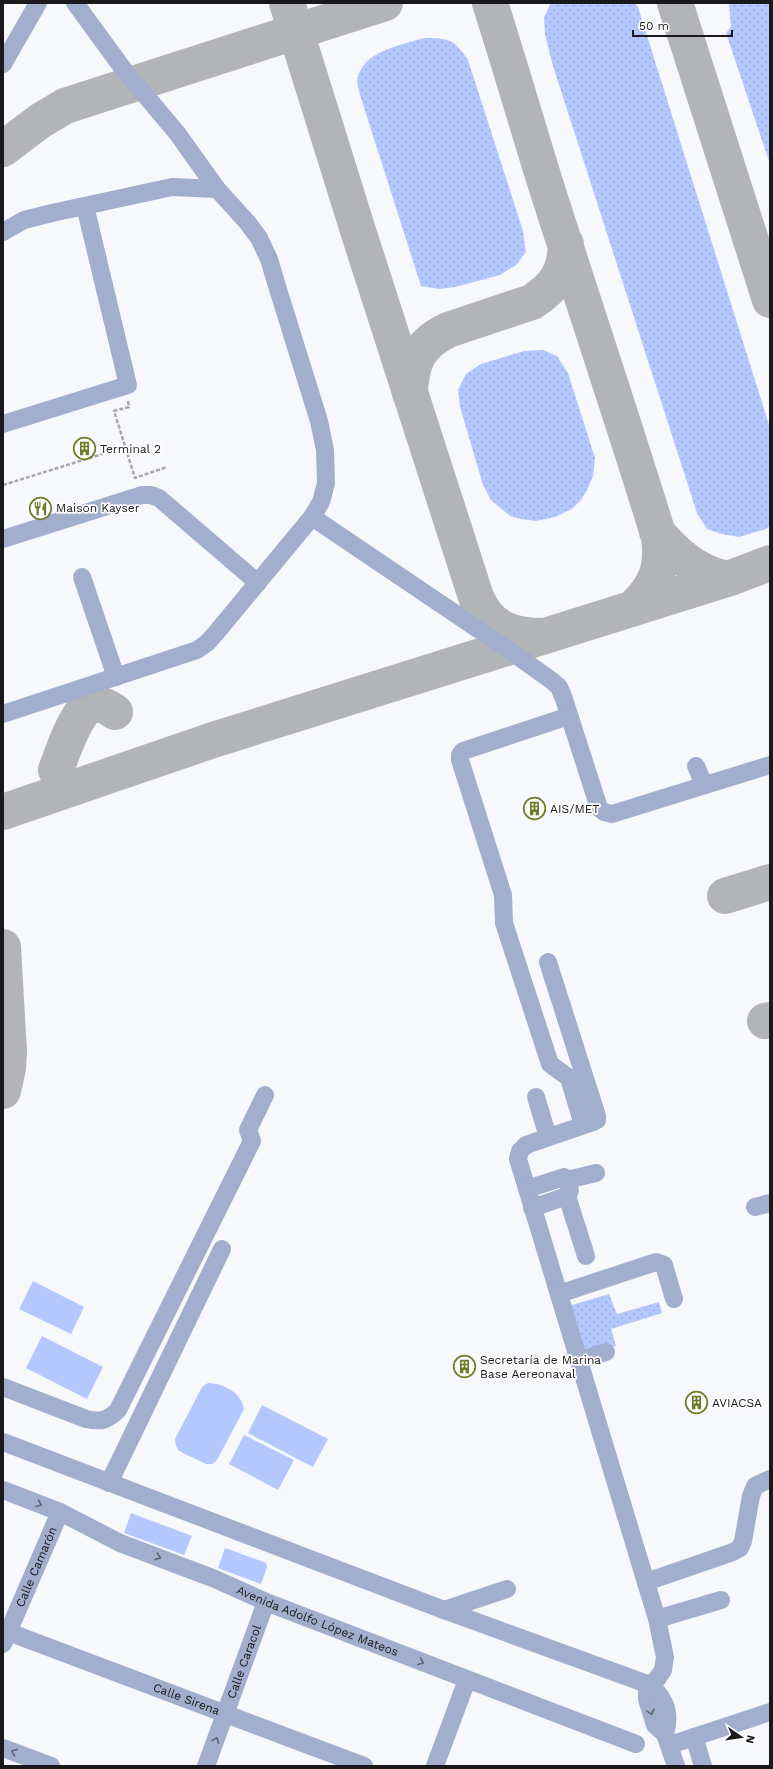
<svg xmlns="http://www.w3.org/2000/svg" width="773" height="1769" font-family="'Work Sans',sans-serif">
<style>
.grass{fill:url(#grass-dots)}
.pitch{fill:#b3c8fe}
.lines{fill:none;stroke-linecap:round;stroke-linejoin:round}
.taxiway{stroke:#b3b4b7;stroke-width:36}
.path{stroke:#a8a8ac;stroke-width:2.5;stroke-dasharray:4 2;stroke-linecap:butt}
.minor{stroke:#a2aecd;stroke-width:18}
.oneway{stroke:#5e6474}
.labels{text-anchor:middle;stroke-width:3.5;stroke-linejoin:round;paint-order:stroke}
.poi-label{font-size:12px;fill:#19191b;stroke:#fff;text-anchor:start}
.street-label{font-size:12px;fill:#19191b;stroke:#fff}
</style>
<defs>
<pattern id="grass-dots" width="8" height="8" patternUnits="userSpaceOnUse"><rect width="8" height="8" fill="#b3c8fe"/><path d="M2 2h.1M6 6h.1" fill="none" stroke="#99abd9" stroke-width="1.8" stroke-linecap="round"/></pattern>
</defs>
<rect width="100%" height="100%" fill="#f7f8fc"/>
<path class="grass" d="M551 3H635L638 7 770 428V526L766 529 739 537 722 534 707 529 697 513 553 66 545 35 544 17Z
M729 3H770V164L726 33 731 27Z
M424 38C449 38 454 39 468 60L523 231 526 252 516 265 500 275 455 287 439 289 421 286 360 95C359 90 356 81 358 76 366 50 402 45 424 38Z
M543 350 557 356 568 373 595 458 593 476 587 490 581 500 572 509 555 517 536 521 521 519 510 516 491 500 483 485 460 407 458 390 466 374 481 364 524 351Z
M609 1294 617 1314 659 1302 662 1313 611 1329 616 1346 586 1353 569 1317 572 1305Z"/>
<path class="pitch" d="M33 1281 84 1307 71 1334 19 1309Z
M42 1336 103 1367 87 1399 26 1368Z
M208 1383C223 1383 242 1393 244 1409L217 1460 212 1464H206L179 1451 176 1446 175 1439 202 1387Z
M262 1405 328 1439 313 1467 248 1433Z
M244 1435 294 1460 278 1490 229 1464Z
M131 1513 192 1536 184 1555 124 1533Z
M225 1548 266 1563 267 1567 261 1584 218 1568Z"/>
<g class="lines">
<path class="taxiway" d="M287 3 360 237 476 597C489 628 511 636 543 636
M490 3C509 62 526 121 544 179 582 299 622 417 659 537 663 569 656 586 633 608
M675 3 770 300
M3 149 40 121 65 106 385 3
M410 394C411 362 419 344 448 330L532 302C555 287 565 273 566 244
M657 532C676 554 696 572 724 578
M56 770C63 752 72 722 86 708 95 700 107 706 115 712
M3 812 213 740 733 577 770 563
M725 896 770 882
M3 947 9 1052 8 1068 3 1091
M765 1021 770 1020"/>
<path class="path" d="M128 401 129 407 114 411 135 478 167 467
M3 485 125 447"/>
<g class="minor">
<path d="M75 3 124 70 177 133 217 189 247 222 259 238 269 259 277 286 319 421 325 450 326 483 321 502 312 517 506 648 551 680 559 687 564 699 599 808 604 812 612 814 770 765"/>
<path d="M3 64 38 3"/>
<path d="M3 232 24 220 52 213 172 187 217 189"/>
<path d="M3 424 128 385 85 206"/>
<path d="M3 539 142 495H151L159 498 258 583"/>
<path d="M82 577 116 677"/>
<path d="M3 714 197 650 207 643 216 633 312 517"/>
<path d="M569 716 463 751 460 755V760L503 895 504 923 550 1064 569 1078 583 1125"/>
<path d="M696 766 704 785"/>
<path d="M548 962 597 1116V1120L593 1122 526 1145 520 1151 518 1159 657 1619 665 1657 663 1670 657 1679 650 1685 647 1693V1699L655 1725 665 1734 676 1766"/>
<path d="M536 1097 548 1137"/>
<path d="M567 1180 596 1173"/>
<path d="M527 1189 564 1177 567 1180 570 1190 567 1196 532 1208"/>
<path d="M567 1196 586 1256"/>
<path d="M755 1207 770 1203"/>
<path d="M559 1294 656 1262 664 1265 674 1299"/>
<path d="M580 1360 606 1352"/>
<path d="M3 1387 86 1419C101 1422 107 1421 118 1410L252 1141 248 1130 265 1095"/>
<path d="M3 1442 444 1610 650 1685C666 1699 671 1713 665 1734"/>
<path d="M109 1483 222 1249"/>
<path id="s1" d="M3 1490 60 1512 120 1543 215 1579 266 1602 636 1744"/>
<path d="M646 1582 733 1552 740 1548 743 1541 751 1496 755 1486 770 1479"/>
<path d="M444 1610 507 1589"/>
<path d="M657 1619 721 1600"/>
<path id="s2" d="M3 1630 364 1766"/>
<path id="s3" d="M3 1644 60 1512"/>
<path d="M694 1737 703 1766"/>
<path d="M670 1745 770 1712"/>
<path d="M3 1748 51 1766"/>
<path id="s4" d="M206 1766 266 1602"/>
<path d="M435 1766 467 1680"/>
</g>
</g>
<defs><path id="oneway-chevron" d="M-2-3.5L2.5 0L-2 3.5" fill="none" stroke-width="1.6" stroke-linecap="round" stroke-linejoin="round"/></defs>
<g class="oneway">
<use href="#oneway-chevron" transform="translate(39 1504) rotate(21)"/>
<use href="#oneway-chevron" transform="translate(158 1557) rotate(21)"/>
<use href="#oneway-chevron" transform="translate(421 1662) rotate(21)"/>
<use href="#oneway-chevron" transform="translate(651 1712) rotate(74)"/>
<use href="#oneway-chevron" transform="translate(216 1740) rotate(-69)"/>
<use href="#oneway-chevron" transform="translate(14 1752) rotate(-159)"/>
</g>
<defs>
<symbol id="building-ring" viewBox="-11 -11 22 22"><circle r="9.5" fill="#fff" stroke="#6e7d2b" stroke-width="1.5"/><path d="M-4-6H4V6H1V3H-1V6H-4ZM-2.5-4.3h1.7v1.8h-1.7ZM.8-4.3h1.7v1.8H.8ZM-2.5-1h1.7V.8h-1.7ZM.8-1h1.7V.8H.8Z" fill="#6e7d2b"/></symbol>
<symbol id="restaurant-ring" viewBox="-11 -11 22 22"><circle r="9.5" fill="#fff" stroke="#6e7d2b" stroke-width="1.5"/><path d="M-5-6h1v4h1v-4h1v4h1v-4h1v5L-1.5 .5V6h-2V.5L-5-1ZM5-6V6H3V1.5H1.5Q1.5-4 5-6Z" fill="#6e7d2b"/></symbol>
</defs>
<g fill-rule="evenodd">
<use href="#building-ring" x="72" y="436" width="25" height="25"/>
<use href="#restaurant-ring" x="28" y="496" width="25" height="25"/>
<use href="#building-ring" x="522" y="796" width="25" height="25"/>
<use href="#building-ring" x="452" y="1354" width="25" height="25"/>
<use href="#building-ring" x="684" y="1390" width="25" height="25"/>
</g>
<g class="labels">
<g class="poi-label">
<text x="100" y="453">Terminal 2</text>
<text x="56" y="512">Maison Kayser</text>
<text x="550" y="813">AIS/MET</text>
<text x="480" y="1364">Secretaría de Marina<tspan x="480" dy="14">Base Aereonaval</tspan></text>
<text x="712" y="1407">AVIACSA</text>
</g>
<g class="street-label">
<text dy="4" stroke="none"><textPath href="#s3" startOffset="84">Calle Camarón</textPath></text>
<text dy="4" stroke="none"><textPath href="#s1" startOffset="341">Avenida Adolfo López Mateos</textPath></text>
<text dy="4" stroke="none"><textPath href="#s4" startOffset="111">Calle Caracol</textPath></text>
<text dy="4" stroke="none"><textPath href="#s2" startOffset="196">Calle Sirena</textPath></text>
</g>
</g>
<rect width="773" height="1769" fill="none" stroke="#19191b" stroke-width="8"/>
<g transform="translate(741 1737) rotate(103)" stroke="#ffffff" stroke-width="3" paint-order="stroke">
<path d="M0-3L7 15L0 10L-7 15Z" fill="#19191b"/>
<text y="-6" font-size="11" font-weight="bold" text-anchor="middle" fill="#19191b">N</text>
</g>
<path d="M633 30v6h99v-6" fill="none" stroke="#19191b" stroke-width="2"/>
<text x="639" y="30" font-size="12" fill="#19191b" stroke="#ffffff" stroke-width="3" paint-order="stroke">50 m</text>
</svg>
